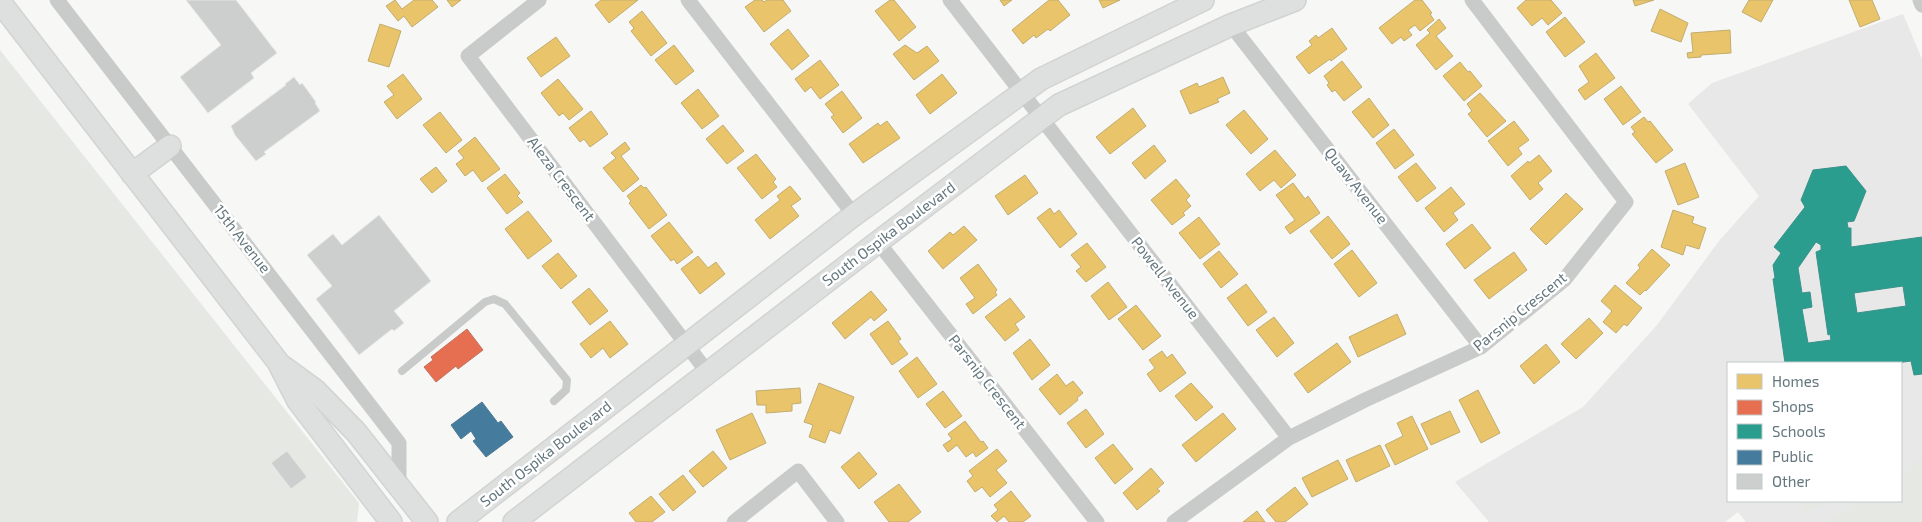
<svg xmlns="http://www.w3.org/2000/svg" width="1922" height="522" font-family="'Exo 2',sans-serif">
<style>
.built{fill:#e7e8e7;fill-rule:evenodd}
.green{fill:#e6e8e3}
.homes{fill:#e9c46a;stroke:#c1ad70}
.shops{fill:#e76f51;stroke:#c0715e}
.schools{fill:#2a9d8f;stroke:#3b928a;fill-rule:evenodd}
.public{fill:#457b9d;stroke:#4e7a94}
.building{fill:#cdcfcf;stroke:#e6e6e6}
.lines{fill:none;stroke-linecap:round;stroke-linejoin:round}
.secondary-casing{stroke:#d2d4d4;stroke-width:24}
.service{stroke:#c9cbcb;stroke-width:8}
.minor{stroke:#c9cbcb;stroke-width:15}
.secondary{stroke:#dedfdf;stroke-width:21}
.labels{text-anchor:middle;stroke-width:5;stroke-linejoin:round;paint-order:stroke}
.street-label{font-size:15px;fill:#64777e;stroke:#fff}
</style>
<rect width="100%" height="100%" fill="#f7f7f6"/>
<path class="built" d="M1903 14 1922 59V522H1746L1738 512 1725 522H1489L1455 482 1583 407 1657 325 1719 241 1759 196 1688 104 1712 83ZM1728 363H1901V501H1728Z"/>
<path class="green" d="M0 50 359 503 357 522H0Z
M1922 458V522H1827L1858 501H1901V472Z
M1800 501H1830L1806 512Z"/>
<path class="homes" d="M395 0 402 9 414 0H432L438 7 412 27 404 16 398 21 386 6Z
M447 0H461L452 7Z
M601 0H638L609 23 595 5Z
M755 0H762L764 2 767 0H783L791 11 764 32 745 7Z
M890 0H894L916 27 899 41 875 11Z
M1000 0H1012L1004 6Z
M1049 0H1058L1070 15 1050 31 1048 29 1036 38 1034 35 1023 44 1012 30Z
M1099 0H1120L1103 8Z
M1415 0H1422L1432 13 1430 14 1434 20 1420 31 1415 25 1408 30 1412 35 1404 41 1401 37 1392 44 1379 28Z
M1526 0H1551L1562 13 1548 25 1542 18 1532 26 1517 8Z
M1633 0H1654L1635 6Z
M1749 0H1773L1761 22 1742 12Z
M1849 0H1872L1880 19 1860 27Z
M1660 9 1688 23 1681 42 1651 31Z
M642 11 667 43 651 56 631 31 634 28 629 22Z
M1565 17 1585 42 1565 57 1546 32Z
M1439 19 1446 28 1436 36 1453 56 1436 70 1416 45 1430 33 1427 30Z
M380 24 401 31 389 67 368 61Z
M1332 28 1347 49 1331 61 1330 59 1309 74 1296 57 1312 45 1309 41 1316 35 1318 38Z
M788 29 809 56 792 70 770 44Z
M1730 30 1731 53 1701 55V57L1688 58 1687 53 1693 52 1691 33Z
M556 37 570 56 541 77 527 58Z
M674 45 694 71 676 85 655 60Z
M905 45 917 53 927 46 939 61 914 80 893 54Z
M1596 53 1615 78 1585 100 1578 90 1589 82 1579 66Z
M820 60 839 85 820 99 811 87 805 92 795 79Z
M1342 61 1362 87 1344 101 1335 90 1332 92 1327 85 1329 83 1324 76Z
M1460 62 1468 72 1470 71 1482 86 1464 101 1443 76Z
M403 74 422 99 397 119 384 102 394 95 387 86Z
M942 74 957 93 930 114 916 95Z
M1223 77 1230 93 1217 99 1219 102 1190 114 1180 91 1197 83 1199 87Z
M558 79 583 109 569 120 563 113 559 116 541 93Z
M1621 86 1641 112 1623 125 1604 99Z
M698 89 719 116 702 129 681 103Z
M842 91 862 118 843 133 831 117 834 115 825 104Z
M1480 93 1506 121 1487 137 1468 114 1472 111 1467 104Z
M1369 98 1389 125 1373 138 1352 112Z
M1133 108 1146 126 1110 154 1096 137Z
M1244 110 1268 139 1251 154 1226 125Z
M591 111 608 134 590 147 584 139 580 142 569 128Z
M440 112 462 140 446 153 423 125Z
M1644 117 1648 122 1650 121 1673 150 1656 163 1632 134 1635 132 1631 127Z
M887 121 900 138 863 163 849 144 878 123 880 126Z
M1514 121 1529 140 1518 148 1522 154 1508 166 1488 141Z
M723 125 744 151 727 164 706 139Z
M1394 129 1414 155 1395 169 1376 143Z
M475 137 500 169 482 182 473 170 465 176 456 164 464 158 458 151Z
M625 142 630 149 621 156 639 179 623 192 603 168 616 158 611 153Z
M1154 145 1166 161 1145 179 1132 163Z
M1275 150 1296 175 1281 188 1274 180 1260 191 1246 174Z
M756 154 776 179 773 182 777 187 762 199 737 168Z
M1539 155 1552 171 1538 183 1543 189 1530 200 1511 176 1528 161 1529 163Z
M1416 163 1436 188 1417 202 1398 177Z
M1685 163 1699 197 1678 205 1665 171Z
M436 167 447 181 432 193 420 179Z
M505 174 520 193 517 196 523 202 507 214 487 188Z
M1025 175 1038 193 1008 215 995 196Z
M1176 179 1190 196 1186 200 1191 206 1183 213 1185 215 1172 225 1151 200Z
M1293 183 1305 199 1308 196 1320 213 1290 234 1285 227 1295 220 1276 195Z
M641 185 644 188 646 187 667 215 649 229 629 203 631 201 627 196Z
M790 186 801 199 791 206 799 216 770 239 755 220 780 200 777 196Z
M1451 187 1465 204 1453 213 1458 220 1444 232 1425 208Z
M1566 193 1583 209 1546 245 1530 229Z
M1050 208 1054 214 1059 210 1077 234 1060 248 1037 218Z
M1673 210 1694 217 1692 223 1706 228 1699 249 1686 245 1683 255 1661 247Z
M528 211 552 241 528 259 505 229Z
M1328 216 1350 244 1332 259 1310 231Z
M1199 217 1220 244 1200 259 1179 233Z
M669 222 693 252 677 264 674 259 671 261 651 236Z
M1472 224 1491 248 1465 269 1446 244Z
M964 226 977 240 943 269 928 251 950 232 953 235Z
M1087 243 1106 267 1086 282 1076 271 1081 267 1071 255Z
M1652 249 1670 265 1646 291 1645 290 1640 295 1626 283 1640 268 1638 265Z
M1352 250 1377 283 1359 297 1334 264Z
M1219 251 1238 274 1221 288 1203 264Z
M1514 252 1527 270 1489 299 1474 280Z
M558 253 577 276 561 289 542 266Z
M698 256 708 268 716 262 725 274 700 294 681 269Z
M978 264 997 290 995 292 997 295 973 314 966 304 975 298 960 278Z
M1108 282 1127 307 1109 320 1091 296Z
M1246 284 1267 312 1248 326 1227 298Z
M1615 285 1642 308 1627 326 1624 324 1616 333 1603 322 1612 311 1601 301Z
M589 288 608 311 590 325 572 302Z
M871 291 887 310 874 321 871 317 845 339 832 323Z
M1010 298 1025 317 1015 324 1019 330 1005 341 985 317Z
M1136 305 1161 336 1143 350 1118 319Z
M1397 314 1406 334 1358 357 1349 337Z
M1274 317 1294 343 1277 357 1256 330Z
M1589 318 1603 333 1576 359 1561 344Z
M610 321 628 344 610 358 603 348 591 358 580 344Z
M888 321 901 339 898 341 908 354 892 365 870 334Z
M1030 339 1050 365 1032 380 1013 353Z
M1337 343 1351 362 1308 393 1294 374Z
M1546 344 1560 362 1534 384 1520 366Z
M1162 351 1167 358 1172 354 1186 373 1160 392 1147 374 1155 368 1149 360Z
M917 357 937 384 918 398 899 371Z
M1057 374 1066 386 1073 381 1083 393 1077 398 1078 400 1060 415 1039 389Z
M819 383 854 397 840 434 830 430 825 443 809 437 813 425 804 422Z
M1191 383 1213 407 1196 421 1175 396Z
M800 388 801 403 792 404V411L766 413V405H757L756 391Z
M1478 390 1500 433 1481 443 1459 400Z
M943 391 962 416 945 428 926 404Z
M1086 409 1104 434 1086 448 1067 423Z
M1450 411 1460 432 1431 445 1421 424Z
M752 413 766 443 730 460 716 430Z
M1223 413 1236 429 1196 462 1182 445Z
M1412 416 1428 449 1395 465 1385 445 1403 436 1397 423Z
M965 421 981 442 983 441 988 448 976 457 973 452 966 457 957 445 948 452 943 445 952 439 948 434Z
M1113 444 1133 469 1115 484 1095 458Z
M1380 445 1390 466 1356 482 1346 460Z
M997 449 1007 461 996 470 1007 483 990 497 982 487 975 492 967 481 973 476 969 471Z
M713 451 727 468 703 487 689 471Z
M859 452 877 474 859 489 841 467Z
M1338 460 1348 479 1312 497 1302 478Z
M1151 468 1164 483 1157 489 1160 491 1137 510 1123 493Z
M683 475 696 492 673 511 659 494Z
M899 484 921 512 908 522H889L874 502Z
M1295 487 1308 504 1285 522H1276L1266 510Z
M1011 491 1031 516 1023 522H1009L1004 516 997 522 991 516 998 510 994 505Z
M651 496 665 512 652 522H636L629 513Z
M1257 511 1265 522H1243Z"/>
<path class="shops" d="M467 329 483 350 458 369 456 366 436 382 424 367 433 360 431 357Z"/>
<path class="schools" d="M1846 166 1866 191 1854 221 1847 222 1848 228H1851V247L1922 237V374L1914 375 1911 361 1896 363H1785L1773 279 1775 278 1773 265 1781 253 1774 247 1805 207 1801 200 1813 170ZM1816 242 1821 245V250L1816 252 1828 335 1830 334 1831 340 1808 343 1802 309 1812 307 1810 292 1802 293 1798 268ZM1903 286 1906 306 1857 313 1854 293Z"/>
<path class="public" d="M482 402 498 423 501 421 513 437 486 457 473 441 476 439 471 431 461 439 451 425Z"/>
<path class="building" d="M186 0H236L277 53 251 73 254 78 208 113 180 77 221 45Z
M294 77 300 85 302 83 316 102 315 103 320 111 264 152 266 154 256 161 235 135 231 126 286 85 285 84Z
M379 215 431 281 394 311 404 323 394 331 392 329 359 355 316 299 332 286 307 255 333 234 342 245Z
M287 451 307 477 291 489 271 463Z"/>
<g class="lines">
<defs>
<path id="secondary" d="M0 2 278 362 298 401 391 522
M132 174 170 146
M282 366 315 390 356 432 427 522
M458 522 854 215 1041 79 1203 0
M514 522 878 242 1059 105 1231 25 1295 0"/>
</defs>
<use href="#secondary" class="secondary-casing"/>
<path class="service" d="M402 371 485 302 494 299 505 304 567 380 566 390 554 401"/>
<path class="minor" d="M57 0 399 443V487
M539 0 468 56 708 373
M688 0 854 215
M950 0 1289 438
M1920 0 1922 5
M1231 25 1481 347
M878 242 1097 522
M734 522 798 471 837 522
M1174 522 1289 438 1365 400 1481 347 1564 280 1626 202 1472 0"/>
<use href="#secondary" class="secondary"/>
</g>
<g class="labels">
<g class="street-label">
<text transform="translate(561 179) rotate(53)" y="5">Aleza Crescent</text>
<text transform="translate(1356 186) rotate(52)" y="5">Quaw Avenue</text>
<text transform="translate(889 234) rotate(-37)" y="5">South Ospika Boulevard</text>
<text transform="translate(242 239) rotate(52)" y="5">15th Avenue</text>
<text transform="translate(1165 278) rotate(52)" y="5">Powell Avenue</text>
<text transform="translate(1520 312) rotate(-39)" y="5">Parsnip Crescent</text>
<text transform="translate(987 382) rotate(52)" y="5">Parsnip Crescent</text>
<text transform="translate(546 454) rotate(-38)" y="5">South Ospika Boulevard</text>
</g>
</g>
<rect x="1727" y="362" width="175" height="140" fill="#ffffff" stroke="#c1c9cb"/>
<rect x="1737" y="374" width="25" height="15" fill="#e9c46a" stroke="#c1c9cb"/>
<text x="1772" y="387" font-size="15" fill="#64777e">Homes</text>
<rect x="1737" y="400" width="25" height="15" fill="#e76f51" stroke="#c1c9cb"/>
<text x="1772" y="412" font-size="15" fill="#64777e">Shops</text>
<rect x="1737" y="424" width="25" height="15" fill="#2a9d8f" stroke="#c1c9cb"/>
<text x="1772" y="437" font-size="15" fill="#64777e">Schools</text>
<rect x="1737" y="450" width="25" height="15" fill="#457b9d" stroke="#c1c9cb"/>
<text x="1772" y="462" font-size="15" fill="#64777e">Public</text>
<rect x="1737" y="474" width="25" height="15" fill="#cdcfcf" stroke="#c1c9cb"/>
<text x="1772" y="487" font-size="15" fill="#64777e">Other</text>
</svg>
